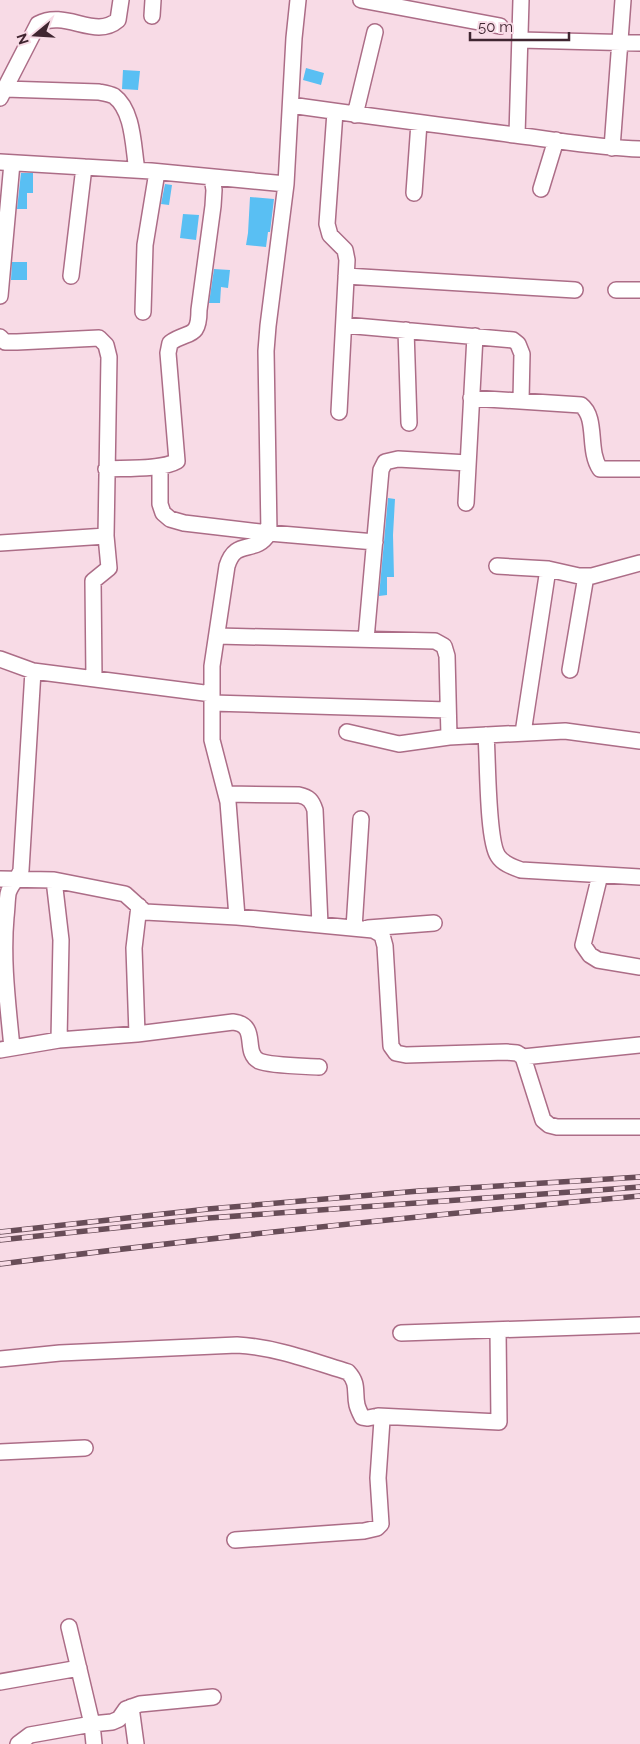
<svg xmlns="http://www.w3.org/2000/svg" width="640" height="1744" font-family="Raleway,sans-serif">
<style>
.building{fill:#59bff3}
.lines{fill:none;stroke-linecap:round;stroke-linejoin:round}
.street-casing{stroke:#ac6d87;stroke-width:18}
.street{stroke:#fff;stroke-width:15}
.rail-casing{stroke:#684d58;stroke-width:5.5}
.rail{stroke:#f8dbe6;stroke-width:4;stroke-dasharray:11;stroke-linecap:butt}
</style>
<rect width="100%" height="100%" fill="#f8dbe6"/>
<path class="building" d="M306 68 324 73 321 85 303 80Z
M123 70 140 71 138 90 122 89Z
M21 173H33V193H27V209H17Z
M165 184 172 185 169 205 161 204Z
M250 197 274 199 270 232H268L266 247 246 245 248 233Z
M183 214 199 215 196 240 180 238Z
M12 262H27V280H11Z
M214 269 230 270 228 288 221 287 220 303H209Z
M388 498 395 499 393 535 394 577H387V595L379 596Z"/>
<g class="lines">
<defs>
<path id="street" d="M361 0 500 26
M152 16 153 0
M520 40 640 43
M5 89 99 92C104 93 110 94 114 96 134 111 133 148 137 170
M0 98 38 24C66 9 95 40 118 20L121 0
M291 105C365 116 440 125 515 135 557 140 598 148 640 149
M335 112 327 224 330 235 345 250 347 260 339 412
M355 115 375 32
M517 135 521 0
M612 148 623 0
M0 162 151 171 286 184
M541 189 556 140
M414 193 419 123
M71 276 84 167
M346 276 575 290
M616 290H640
M0 296 12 163
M143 312 145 245 157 172
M344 325 513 340 518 344 522 354 521 400
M406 330 409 423
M0 337 5 342H17L99 338 106 345 109 357 106 536 109 568 93 581 94 679
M471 398 581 405C598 418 587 450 600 469H640
M160 466V504L163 513 170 519 184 523 269 533 375 542
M106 469C124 468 162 470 177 461L168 353 170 343C188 330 199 340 199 310L213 206 214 190 212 177
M466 503 475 336
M0 543 106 536
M497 566 548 569 579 576H592L640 563
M217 636 435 641 444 646 447 656 449 737
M366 639 381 470 385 462 398 459 468 463
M0 659 33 671 212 694
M570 670 586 576
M212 703 448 710
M347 732 399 744 449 737 565 731 640 741
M523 733 548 569
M486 735C488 759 487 840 498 856 503 864 513 867 521 870L640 877
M226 794 299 795C309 797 312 801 315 810L320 925
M600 875 583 945 590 955 598 960 640 967
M0 879 54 880 125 894 145 912 237 917 373 930 382 935 385 946 391 1046 396 1053 406 1055 506 1052 517 1053 523 1057 543 1120 549 1125 557 1127H640
M54 880 61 940 59 1040
M237 917 228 802 212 740V666L227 566C236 537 255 556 269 533L266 351 268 326 286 184 294 38 298 0
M354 928 361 819
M368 928 434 923
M137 1034 134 948 139 906
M12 1048C8 1005 2 961 6 917 7 909 7 901 8 894 10 884 18 880 21 870L33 671
M0 1050 59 1040 137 1034 233 1022C260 1025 242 1052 259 1061 271 1066 305 1066 319 1067
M523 1057 640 1045
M401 1333 640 1325
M0 1359 60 1353 237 1345C275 1347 312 1361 348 1372 359 1384 354 1391 357 1405 358 1409 360 1413 362 1417L368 1418 378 1416 382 1420 378 1478 381 1524 377 1528 364 1531 235 1540
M378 1416 499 1422 498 1330
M0 1452 85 1448
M69 1627 92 1724 94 1744
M0 1682 79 1668
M131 1707 136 1744
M18 1744 30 1735 92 1724 112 1722 119 1719 126 1709 140 1704 213 1697"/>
</defs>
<use href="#street" class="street-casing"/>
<use href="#street" class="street"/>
<defs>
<path id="rail" d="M0 1232 208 1209 419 1191 640 1177
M0 1240 209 1218 640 1187
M0 1264C213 1237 426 1215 640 1196"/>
</defs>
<use href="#rail" class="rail-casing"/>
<use href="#rail" class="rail"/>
</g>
<g transform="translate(35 35) rotate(252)" stroke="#f8dbe6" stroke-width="4" paint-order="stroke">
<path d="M0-4L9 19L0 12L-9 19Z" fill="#402631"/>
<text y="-8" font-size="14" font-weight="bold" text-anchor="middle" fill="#402631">N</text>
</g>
<path d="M470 32v8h99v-8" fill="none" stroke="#402631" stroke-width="2.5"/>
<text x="478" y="32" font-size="15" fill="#402631" stroke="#f8dbe6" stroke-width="4" paint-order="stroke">50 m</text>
</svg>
